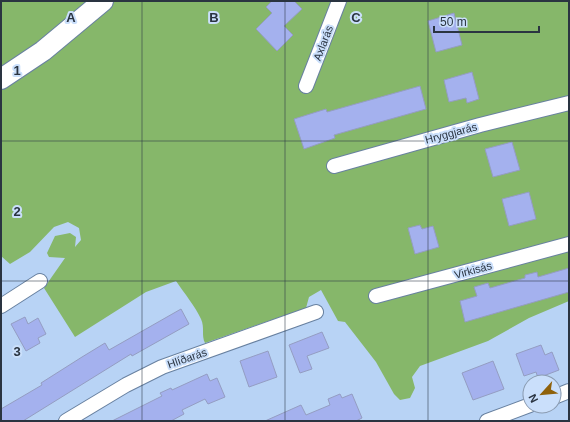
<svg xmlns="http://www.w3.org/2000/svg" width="570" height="422" font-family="Helvetica,sans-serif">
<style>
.green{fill:#86b76a}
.building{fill:#a4b1ee;stroke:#949dc2}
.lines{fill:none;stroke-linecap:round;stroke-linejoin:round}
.street-casing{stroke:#6881a0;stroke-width:16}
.secondary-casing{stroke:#6881a0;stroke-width:22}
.street{stroke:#fff;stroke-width:14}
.secondary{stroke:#fff;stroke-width:20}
.grid{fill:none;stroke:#2a3441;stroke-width:1;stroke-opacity:0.55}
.labels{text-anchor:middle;stroke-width:4;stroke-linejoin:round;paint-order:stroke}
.street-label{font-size:11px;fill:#2a3441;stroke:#cadffb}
.grid-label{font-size:13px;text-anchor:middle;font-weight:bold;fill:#2a3441;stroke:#cadffb;stroke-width:4;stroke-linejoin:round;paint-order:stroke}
</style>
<rect width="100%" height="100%" fill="#b8d3f5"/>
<path class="green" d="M1 1H569V301L529 318 488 341 420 366 412 377 415 388 410 398 400 400 394 394 376 362 345 322 338 321 321 290 309 297 306 308 205 343C201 335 205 328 201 319 195 306 184 293 176 281L146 292 75 337 44 288 65 258 49 257 47 253 55 236 70 233 76 237 75 247 81 240 79 228 68 222 54 227 30 252 10 264 1 256Z"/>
<path class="building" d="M272 1H294L302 9 284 26 293 35 277 51 256 29 272 13 266 7Z
M454 13 462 45 436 52 428 21Z
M472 72 479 99 467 103 466 98 449 102 444 80Z
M420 86 426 109 334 135 335 138 304 149 294 119 326 109 327 112Z
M512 142 520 170 493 177 485 149Z
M529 192 536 219 509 226 502 199Z
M420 225 422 229 433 226 439 247 415 254 408 228Z
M569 268V292L465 322 460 301 477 296 474 287 488 283 490 288 525 278V275L537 272 538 277Z
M181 309 189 324 132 356 131 354 23 421H1V409L42 385 41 383 82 357 105 343 109 350Z
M25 317 28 324 38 318 46 334 38 338 40 343 26 351 11 324Z
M322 332 329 348 307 356 312 369 300 373 289 345Z
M541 345 545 355 552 352 559 370 538 378 536 372 524 376 516 354Z
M268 351 277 377 249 387 240 361Z
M493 361 504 389 473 400 462 373Z
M207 374 210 381 217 378 225 397 208 404 205 399 182 410 184 414 171 421H112L162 396 160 393 171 388 172 390Z
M340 394 342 398 352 394 362 418 356 421H265L301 405 306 415 330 405 328 399Z"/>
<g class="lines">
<defs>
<path id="street" d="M306 86 339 1
M334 166 480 125 569 103
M376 296 569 244
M1 306 40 281
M554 397 569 391
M66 421 126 385 162 367 316 312
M487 421 530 405"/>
<path id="secondary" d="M1 79 43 51 103 1"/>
</defs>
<use href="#street" class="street-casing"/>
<use href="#secondary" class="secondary-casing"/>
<use href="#street" class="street"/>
<use href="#secondary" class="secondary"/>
</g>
<path class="grid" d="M142 1V421M285 1V421M428 1V421M1 141H569M1 281H569"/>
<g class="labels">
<g class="street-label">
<text transform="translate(323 43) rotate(-69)" y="4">Axlarás</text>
<text transform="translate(451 133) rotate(-15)" y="4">Hryggjarás</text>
<text transform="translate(473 270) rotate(-15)" y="4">Virkisás</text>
<text transform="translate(187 358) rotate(-19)" y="4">Hlíðarás</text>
</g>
</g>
<g class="grid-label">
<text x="71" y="22">A</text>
<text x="214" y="22">B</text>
<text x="356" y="22">C</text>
<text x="17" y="75">1</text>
<text x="17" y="216">2</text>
<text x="17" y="356">3</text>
</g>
<rect width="570" height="422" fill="none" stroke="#2a3441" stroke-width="4"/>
<g transform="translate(542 394) rotate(243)"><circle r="19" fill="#cadffb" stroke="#8a9bb1"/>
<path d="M0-3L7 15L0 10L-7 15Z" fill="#8f610b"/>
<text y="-6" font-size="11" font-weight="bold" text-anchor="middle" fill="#2a3441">N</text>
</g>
<path d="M434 26v6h105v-6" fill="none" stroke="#2a3441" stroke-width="2"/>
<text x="440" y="26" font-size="12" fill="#2a3441" stroke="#cadffb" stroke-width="3" paint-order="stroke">50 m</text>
</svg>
